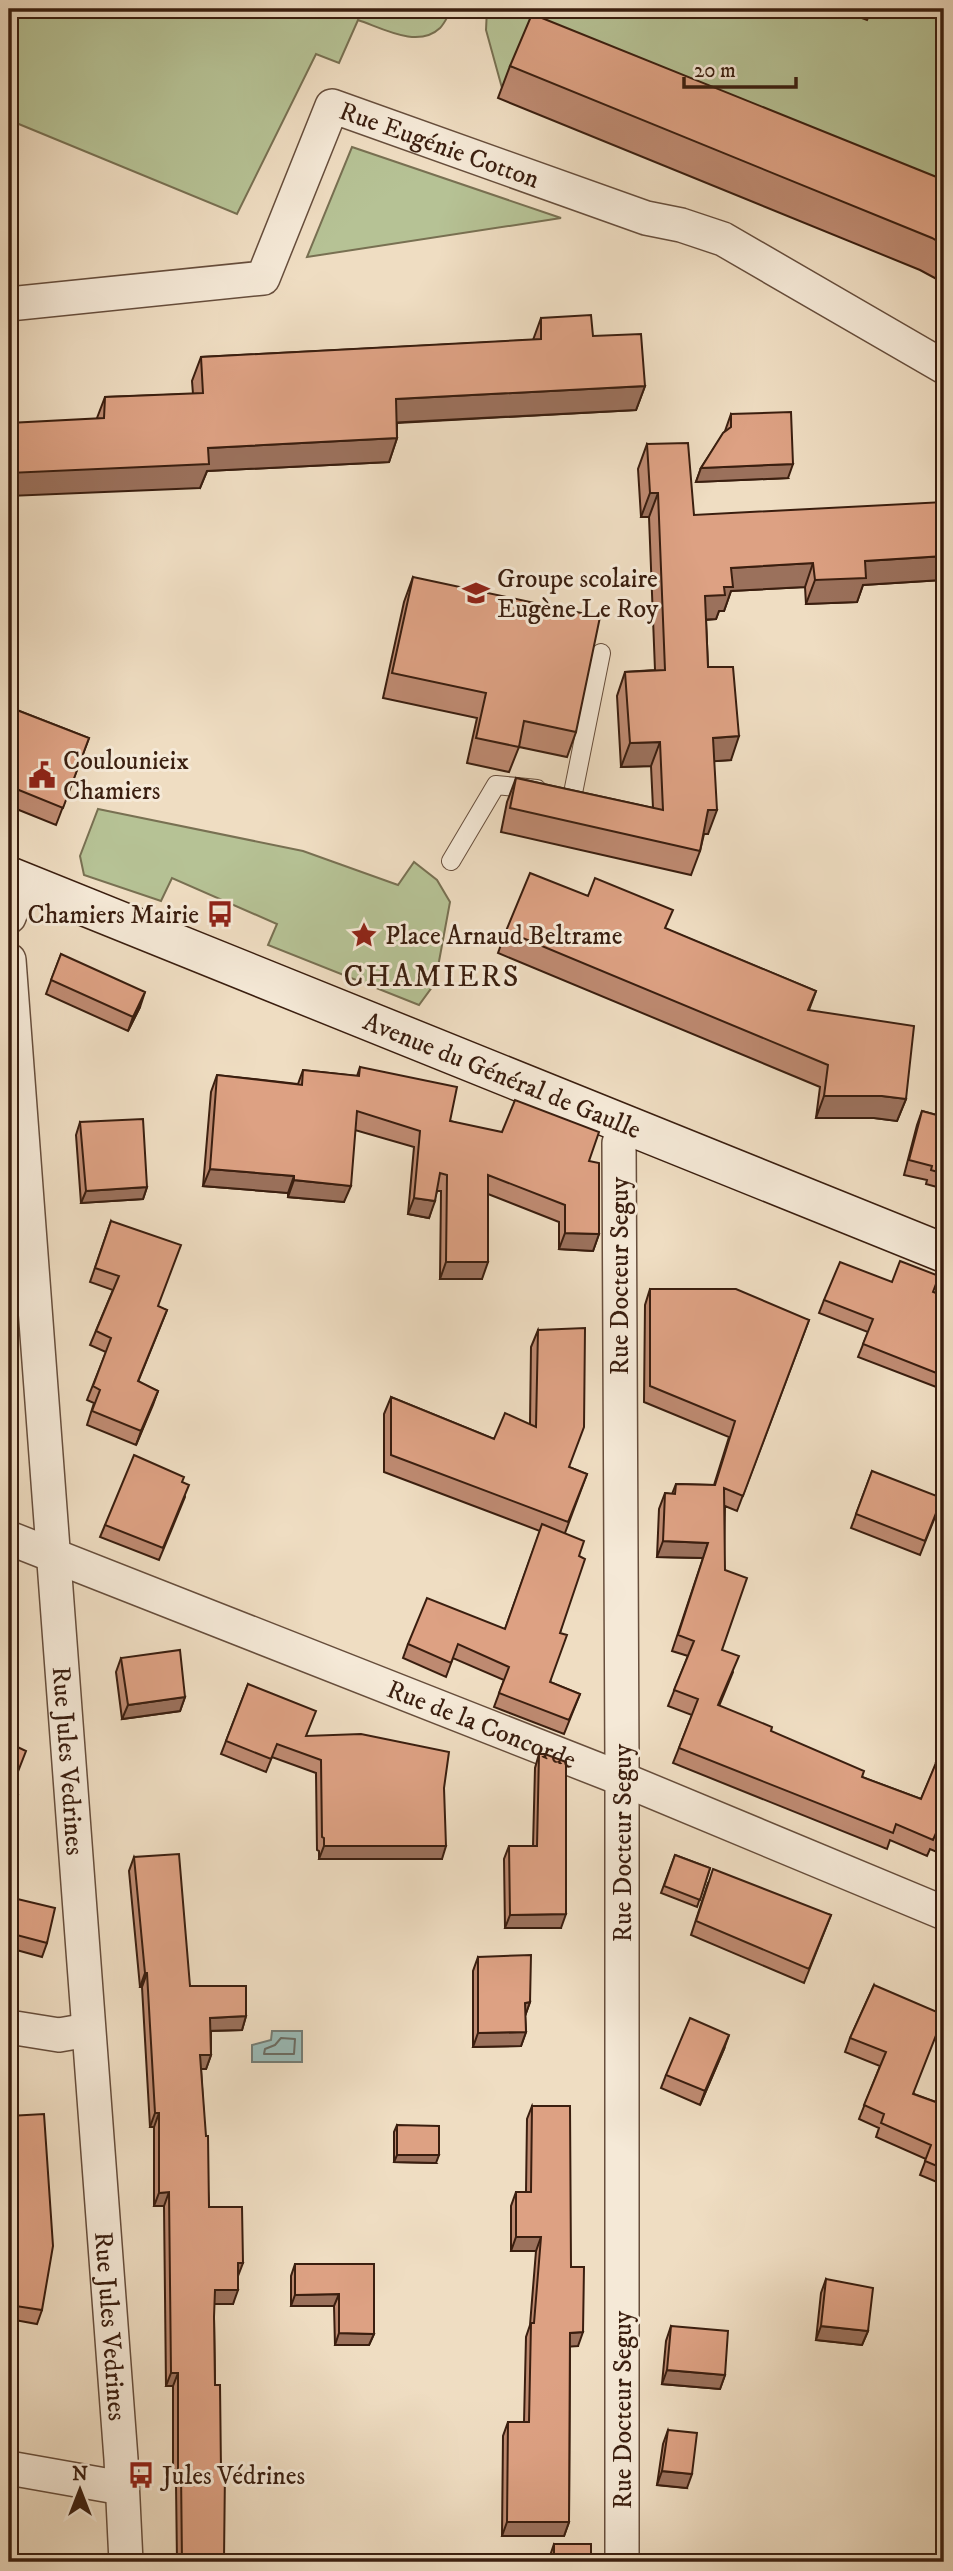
<svg xmlns="http://www.w3.org/2000/svg" width="953" height="2571" font-family="'IM FELL DW Pica',serif">
<style>
.green{fill:#b6c295;stroke:#787052;stroke-width:2}
.water{fill:#9abbb7;stroke:#747c74;stroke-width:2}
.lines{fill:none;stroke-linecap:round;stroke-linejoin:round}
.shore{stroke:#6a6c63;stroke-width:2}
.service-casing{stroke:#674e3c;stroke-width:20}
.minor-casing{stroke:#674e3c;stroke-width:36}
.secondary-casing{stroke:#3a1e0f;stroke-width:41}
.service{stroke:#f5e9d7;stroke-width:18}
.minor{stroke:#f5e9d7;stroke-width:33}
.secondary{stroke:#f5e9d7;stroke-width:38}
.wall{fill:#be8a71;stroke:#3a1e0f;stroke-width:2}
.shaded-wall{fill:#9b715c;stroke:#3a1e0f;stroke-width:2}
.building{fill:#dda183;stroke:#3a1e0f;stroke-width:2}
.labels{text-anchor:middle;stroke-width:6;stroke-linejoin:round;paint-order:stroke}
.street-label{font-size:26px;fill:#3a1e0f;stroke:#f5e9d7}
.poi-label{font-size:26px;fill:#3a1e0f;stroke:#f5e9d7;text-anchor:start}
.quarter-label{font-size:30px;letter-spacing:2px;fill:#3a1e0f;stroke:#f5e9d7}
</style>
<rect width="100%" height="100%" fill="#efddc2"/>
<filter id="stains"><feTurbulence type="fractalNoise" baseFrequency=".00286" numOctaves="4"/><feColorMatrix values="0 0 0 0 .2 0 0 0 0 .09 0 0 0 0 .02 0 0 0 .5 -.17"/></filter>
<radialGradient id="worn" r=".72"><stop offset=".6" stop-color="#630" stop-opacity="0"/><stop offset="1" stop-color="#630" stop-opacity=".3"/></radialGradient>
<path class="green" d="M9 9H452C448 15 445 23 440 28 418 49 382 28 358 20L339 63 316 54 237 214 9 120Z
M487 9H944V217L502 88 486 30Z
M352 147 561 218 307 257Z
M98 809 303 851 398 885 414 862 437 880 450 902 435 983 419 1005 268 945 277 924 172 878 161 901 84 875 80 856Z"/>
<path class="water" d="M272 2031H302V2062H252V2045L271 2040Z"/>
<g class="lines">
<path class="shore" d="M281 2038 295 2039 294 2054H264L265 2049 275 2045Z"/>
<defs>
<path id="service" d="M573 793 601 653
M451 861 496 785 537 789"/>
<g id="minor">
<path id="s1" d="M9 304 263 278 332 106 646 218 681 225 723 239 944 367"/>
<path d="M9 917 22 883"/>
<path id="s2" d="M9 960 121 2459 126 2562"/>
<path id="s3" d="M9 1538 622 1779 944 1913"/>
<path d="M9 2027 59 2035 88 2030"/>
<path d="M9 2468 122 2488"/>
<path d="M622 2562V1765L619 1143 626 1124"/>
</g>
<g id="secondary">
<path id="s4" d="M9 876 944 1253"/>
</g>
</defs>
<use href="#service" class="service-casing"/>
<use href="#minor" class="minor-casing"/>
<use href="#secondary" class="secondary-casing"/>
<use href="#service" class="service"/>
<use href="#minor" class="minor"/>
<use href="#secondary" class="secondary"/>
</g>
<path class="wall" d="M838 9H872L867 20Z
M510 66 944 180V283L920 270 498 98Z
M541 318 593 336 645 386 636 410 397 423V438L389 462 207 471 200 488 97 418 105 397 193 394 192 381 201 357 533 340Z
M731 414 788 478 696 482 701 468 725 431Z
M647 444 694 515 942 580 863 585 857 602 806 604 805 587 731 591 724 611H719L716 619 706 620 708 667 731 760 714 761 708 834H704L700 851 691 875 501 832 507 802 516 778 653 808 651 766 621 767 617 696 625 672 655 670 649 517H641L638 469Z
M413 577 576 732 567 757 519 747 509 772 467 763 477 718 383 698 404 602Z
M9 707 89 738 56 825 9 806Z
M666 929 816 991 809 1010 906 1099 897 1121 874 1118H816L820 1087 498 953 506 931Z
M61 954 140 1007 128 1031 46 994Z
M360 1067 450 1121 589 1161 599 1234 593 1251 559 1249V1222L488 1194 482 1279H440L441 1191H437L429 1218 408 1214 414 1147 355 1130 344 1202 288 1197V1193L203 1186 211 1092 217 1075 298 1084 303 1070 357 1076Z
M922 1111 944 1117V1189L926 1184 927 1180 904 1175 917 1125Z
M80 1122 147 1187 143 1199 81 1203 76 1135Z
M111 1221 158 1307 167 1310 138 1382 158 1391 136 1445 87 1425 94 1403 87 1400 106 1352 90 1345 113 1290 90 1282Z
M892 1282 933 1292 944 1296V1390L858 1357 868 1332 819 1313 824 1300Z
M650 1289 809 1320 737 1511 725 1506 722 1650 733 1672 719 1706 862 1777 921 1799 937 1762H936L944 1738V1855L930 1849 927 1856 890 1840 887 1849 673 1763 692 1715 668 1706 688 1656 672 1651 703 1558 657 1557 659 1509 665 1493 672 1494 676 1484 714 1485 729 1437 644 1402 645 1305Z
M538 1330 569 1467 587 1474 565 1533 579 1556 560 1633 550 1682 580 1694 564 1734 494 1707 504 1680 453 1658 446 1677 403 1658 408 1644 505 1629 540 1531 384 1472V1414L391 1397 494 1439 530 1424 531 1347Z
M872 1471 937 1512 920 1555 851 1528Z
M182 1482 185 1497 159 1560 100 1537 105 1525Z
M121 1658 185 1697 180 1711 122 1719 116 1672Z
M248 1684 306 1736 444 1788 442 1859H319V1851L317 1850 316 1773 272 1757 266 1772 221 1754Z
M539 1754 561 1928H505L504 1859 509 1846H533L535 1768Z
M675 1855 710 1868 697 1907 661 1893Z
M134 1857 190 1986 246 2016 242 2030 211 2031V2055L206 2069H201L209 2207 238 2276 233 2304H214V2317L215 2385 221 2471 224 2559 236 2562H177L176 2484H173V2386H166L164 2206H154V2127H150L142 1987H140L129 1871Z
M708 1883 831 1915 804 1983 691 1935Z
M9 1897 47 1943 42 1957 9 1948Z
M478 1957 530 2002 525 2016 526 2032 521 2046 473 2047V1971Z
M874 1985 914 2094 944 2105V2185L920 2175 926 2159 876 2137 879 2128 859 2119 880 2066 845 2052 850 2038Z
M724 2049 700 2105 661 2088 666 2075Z
M532 2106 571 2267 578 2346H570L569 2522 564 2536H502L503 2436 508 2422H524L526 2337 530 2325 536 2251H511V2206L516 2192H526L527 2119Z
M9 2116 42 2310 37 2324 9 2319Z
M397 2125 436 2163 394 2162V2132Z
M295 2264H374V2334L369 2345H335L334 2306H291V2276Z
M826 2279 868 2331 862 2345 816 2340 821 2293Z
M671 2326 725 2375 720 2389 662 2384 666 2341Z
M668 2430 687 2488 657 2485 663 2444Z
M554 2544 591 2562H550V2556Z"/>
<path class="shaded-wall" d="M645 386 636 410 387 423 396 399Z
M397 438 389 462 207 471 200 488 9 496V473L208 448Z
M793 464 788 478 696 482 701 468Z
M650 493H658L649 517H641Z
M944 556V573L942 580 863 585 857 602 806 604 815 580 865 561Z
M813 563 805 587 731 591 724 611H719L716 619 696 620 705 596 731 568Z
M739 736 731 760 704 762 713 738Z
M660 742 651 766 621 767 630 743Z
M708 810H717L708 834H700Z
M145 992 140 1007 128 1031 133 1017Z
M824 1096H882L906 1099 897 1121 874 1118H816Z
M210 1169 294 1176 288 1193 203 1186Z
M294 1180 351 1186 344 1202 288 1197Z
M147 1187 143 1199 81 1203 86 1191Z
M414 1198 435 1201 429 1218 408 1214Z
M565 1233 599 1234 593 1251 559 1249Z
M446 1262H488L482 1279H440Z
M158 1391 153 1405 136 1445 141 1431Z
M663 1541 708 1543 703 1558 657 1557Z
M185 1697 180 1711 122 1719 128 1705Z
M324 1846H446L442 1859H319Z
M566 1914 561 1928H505L510 1915Z
M145 1973H147L142 1987H140Z
M530 2002 525 2016V2003Z
M246 2016 242 2030 205 2031 210 2018Z
M526 2032 521 2046 473 2047 478 2033Z
M729 2035 724 2049 700 2105 705 2091Z
M200 2055H211L206 2069H196Z
M155 2113H159L154 2127H150Z
M397 2155H439L436 2163 394 2162Z
M169 2192 164 2206H154L159 2193Z
M516 2237H541L536 2251H511Z
M238 2263H243L238 2276H233Z
M215 2290H238L233 2304H210Z
M339 2294 334 2306H291L295 2295Z
M821 2326 868 2331 862 2345 816 2340Z
M583 2332 578 2346 565 2347 570 2333Z
M339 2333 374 2334 369 2345H335Z
M667 2370 725 2375 720 2389 662 2384Z
M171 2373H178L173 2386H166Z
M178 2471H181L176 2484H173Z
M662 2471 692 2474 687 2488 657 2485Z
M507 2522H569L564 2536H502Z"/>
<path class="building" d="M859 9H871L869 13Z
M532 14 944 180V245L932 238 510 66Z
M591 315 593 336 641 334 645 386 396 399 397 438 208 448 209 464 9 473V423L104 418 105 397 203 393 201 357 541 339V318Z
M791 412 793 464 701 468 723 433 731 427V414Z
M688 443 694 515 944 502V556L865 561 866 578 815 580 813 563 731 568 733 587H724L725 595 705 596 708 667H733L739 736 713 738 717 810H708L700 851 510 808 516 778 663 810 660 742 630 743 625 672 665 670 658 493H650L647 444Z
M413 577 600 617 576 732 524 721 519 747 476 738 486 693 392 673Z
M9 707 89 738 63 808 9 786Z
M530 873 588 896 595 878 673 910 665 928 816 991 808 1010 914 1026 906 1099 882 1096H824L828 1065 506 931Z
M61 954 145 992 133 1017 51 980Z
M360 1067 457 1087 450 1121 502 1132 515 1100 599 1132 589 1161 599 1163V1234L565 1233V1205L488 1175V1262H446L447 1175 440 1173 435 1201 414 1198 420 1131 357 1111 351 1186 294 1180V1176L210 1169 217 1075 302 1085 303 1070 359 1076Z
M922 1111 944 1117V1174L931 1170 932 1166 909 1160Z
M143 1119 147 1187 86 1191 80 1122Z
M111 1221 181 1245 158 1306 167 1310 138 1381 158 1391 141 1431 92 1411 100 1390 93 1386 111 1338 96 1331 119 1276 95 1268Z
M900 1261 939 1276 933 1292 944 1296V1376L863 1344 873 1319 824 1300 840 1262 892 1282Z
M650 1289H736L809 1320 743 1496 724 1488 725 1570 747 1578 722 1650 739 1656 718 1705 772 1727 771 1731 864 1771 862 1777 921 1799 943 1746H941L944 1738V1837L936 1833 933 1840 896 1824 893 1833 679 1748 698 1699 674 1690 694 1641 678 1635 708 1543 663 1541 665 1493 675 1494 676 1484 715 1485 735 1421 650 1386Z
M585 1328 584 1427 569 1467 587 1474 568 1522 391 1455V1397L494 1439 505 1413 536 1427 538 1330Z
M134 1455 184 1477 182 1482 189 1485 163 1548 105 1525Z
M872 1471 942 1498 925 1541 856 1514Z
M542 1524 584 1541 579 1556 585 1559 560 1633 567 1635 550 1682 580 1694 569 1720 499 1693 509 1667 458 1644 451 1663 408 1644 427 1598 505 1629Z
M180 1650 185 1697 128 1705 121 1658Z
M248 1684 316 1711 306 1736 361 1734 449 1752 444 1788 446 1846H324V1838L322 1837 321 1760 277 1744 271 1759 226 1741Z
M9 1743 26 1751 10 1792 18 1795 9 1818Z
M539 1754H545L566 1762V1914L510 1915 509 1846H537Z
M179 1854 190 1986H246V2016L210 2018 211 2055H200L206 2136H208L209 2207H242L243 2263H238V2290H215L214 2317 215 2385H220L221 2471H225L224 2559H236V2562H182L181 2471H178V2373H171L169 2192 159 2193V2113H155L147 1973H145L134 1857Z
M675 1855 710 1868 700 1900 664 1886Z
M713 1869 831 1915 809 1969 696 1921Z
M9 1897 55 1908 47 1943 9 1933Z
M531 1955 530 2002 525 2003 526 2032 478 2033V1957Z
M874 1985 944 2015 913 2094 944 2105V2169L925 2161 931 2145 881 2123 884 2114 864 2105 886 2052 850 2038Z
M690 2018 729 2035 705 2091 666 2075Z
M532 2106H570L571 2267H584L583 2332 570 2333 569 2522H507L508 2422H529L531 2323H534L541 2237H516V2192H531Z
M44 2114 53 2246 42 2310 9 2305V2116Z
M397 2125 439 2126V2155H397Z
M295 2264H374V2334L339 2333V2294L295 2295Z
M826 2279 873 2288 868 2331 821 2326Z
M671 2326 728 2331 725 2375 667 2370Z
M668 2430 697 2433 692 2474 662 2471Z
M554 2544H591V2562H554Z"/>
<defs>
<symbol id="school-bare" viewBox="-9 -9 18 18"><path d="M0-5L7-2L0 1L-7-2ZM-4 1L0 2.5L4 1V4Q0 6-4 4Z" fill="#8f2418" stroke="#f5e9d7" stroke-width="2.5" paint-order="stroke"/></symbol>
<symbol id="civic-bare" viewBox="-9 -9 18 18"><path d="M-.6-6.5H3V-4.5H.6V-3L4-1V1h2V6H-6V1h2V-1L-.6-3ZM-1.2 2.5V6h2.4V2.5Z" fill="#8f2418" stroke="#f5e9d7" stroke-width="2.5" paint-order="stroke"/></symbol>
<symbol id="bus-bare" viewBox="-9 -9 18 18"><path d="M-5-6H5V4H4V6H2V4H-2V6H-4V4H-5ZM-3.5-4V0h7V-4ZM-3.5 1.2v1.5H-2V1.2ZM2 1.2v1.5H3.5V1.2Z" fill="#8f2418" stroke="#f5e9d7" stroke-width="2.5" paint-order="stroke"/></symbol>
<symbol id="sight-bare" viewBox="-9 -9 18 18"><path d="M0-6L1.8-2.2L6-1.7L2.9 1.2L3.7 5.4L0 3.3L-3.7 5.4L-2.9 1.2L-6-1.7L-1.8-2.2Z" fill="#8f2418" stroke="#f5e9d7" stroke-width="2.5" paint-order="stroke"/></symbol>
</defs>
<g fill-rule="evenodd">
<use href="#school-bare" x="457" y="574" width="38" height="38"/>
<use href="#civic-bare" x="23" y="756" width="38" height="38"/>
<use href="#bus-bare" x="201" y="895" width="38" height="38"/>
<use href="#sight-bare" x="345" y="916" width="38" height="38"/>
<use href="#bus-bare" x="122" y="2456" width="38" height="38"/>
</g>
<g class="labels">
<g class="street-label">
<text dy="9" stroke="none"><textPath href="#s1" startOffset="555">Rue Eugénie Cotton</textPath></text>
<text dy="9" stroke="none"><textPath href="#s4" startOffset="532">Avenue du Général de Gaulle</textPath></text>
<text transform="translate(619 1276) rotate(-90)" y="9">Rue Docteur Seguy</text>
<text dy="9" stroke="none"><textPath href="#s3" startOffset="508">Rue de la Concorde</textPath></text>
<text dy="9" stroke="none"><textPath href="#s2" startOffset="803">Rue Jules Vedrines</textPath></text>
<text transform="translate(622 1843) rotate(-90)" y="9">Rue Docteur Seguy</text>
<text dy="9" stroke="none"><textPath href="#s2" startOffset="1370">Rue Jules Vedrines</textPath></text>
<text transform="translate(622 2410) rotate(-90)" y="9">Rue Docteur Seguy</text>
</g>
<g class="poi-label">
<text x="497" y="587">Groupe scolaire<tspan x="497" dy="30">Eugène Le Roy</tspan></text>
<text x="63" y="769">Coulounieix<tspan x="63" dy="30">Chamiers</tspan></text>
<text x="199" y="923" text-anchor="end">Chamiers Mairie</text>
<text x="385" y="944">Place Arnaud Beltrame</text>
<text x="162" y="2484">Jules Védrines</text>
</g>
<g class="quarter-label">
<text x="432" y="986">CHAMIERS</text>
</g>
</g>
<rect width="953" height="2571" fill="none" stroke="#efddc2" stroke-width="35"/>
<rect x="10" y="10" width="932" height="2550" fill="none" stroke="#3a1e0f" stroke-width="3.5"/>
<rect x="18" y="18" width="918" height="2536" fill="none" stroke="#3a1e0f" stroke-width="2"/>
<g transform="translate(80 2490)" stroke="#f5e9d7" stroke-width="5" paint-order="stroke">
<path d="M0-5L12 26L0 18L-12 26Z" fill="#3a1e0f"/>
<text y="-10" font-size="19" font-weight="bold" text-anchor="middle" fill="#3a1e0f">N</text>
</g>
<path d="M684 77v10h112v-10" fill="none" stroke="#3a1e0f" stroke-width="3.5"/>
<text x="694" y="77" font-size="21" fill="#3a1e0f" stroke="#f5e9d7" stroke-width="5" paint-order="stroke">20 m</text>
<rect width="100%" height="100%" filter="url(#stains)"/>
<rect width="100%" height="100%" fill="url(#worn)"/>
</svg>
